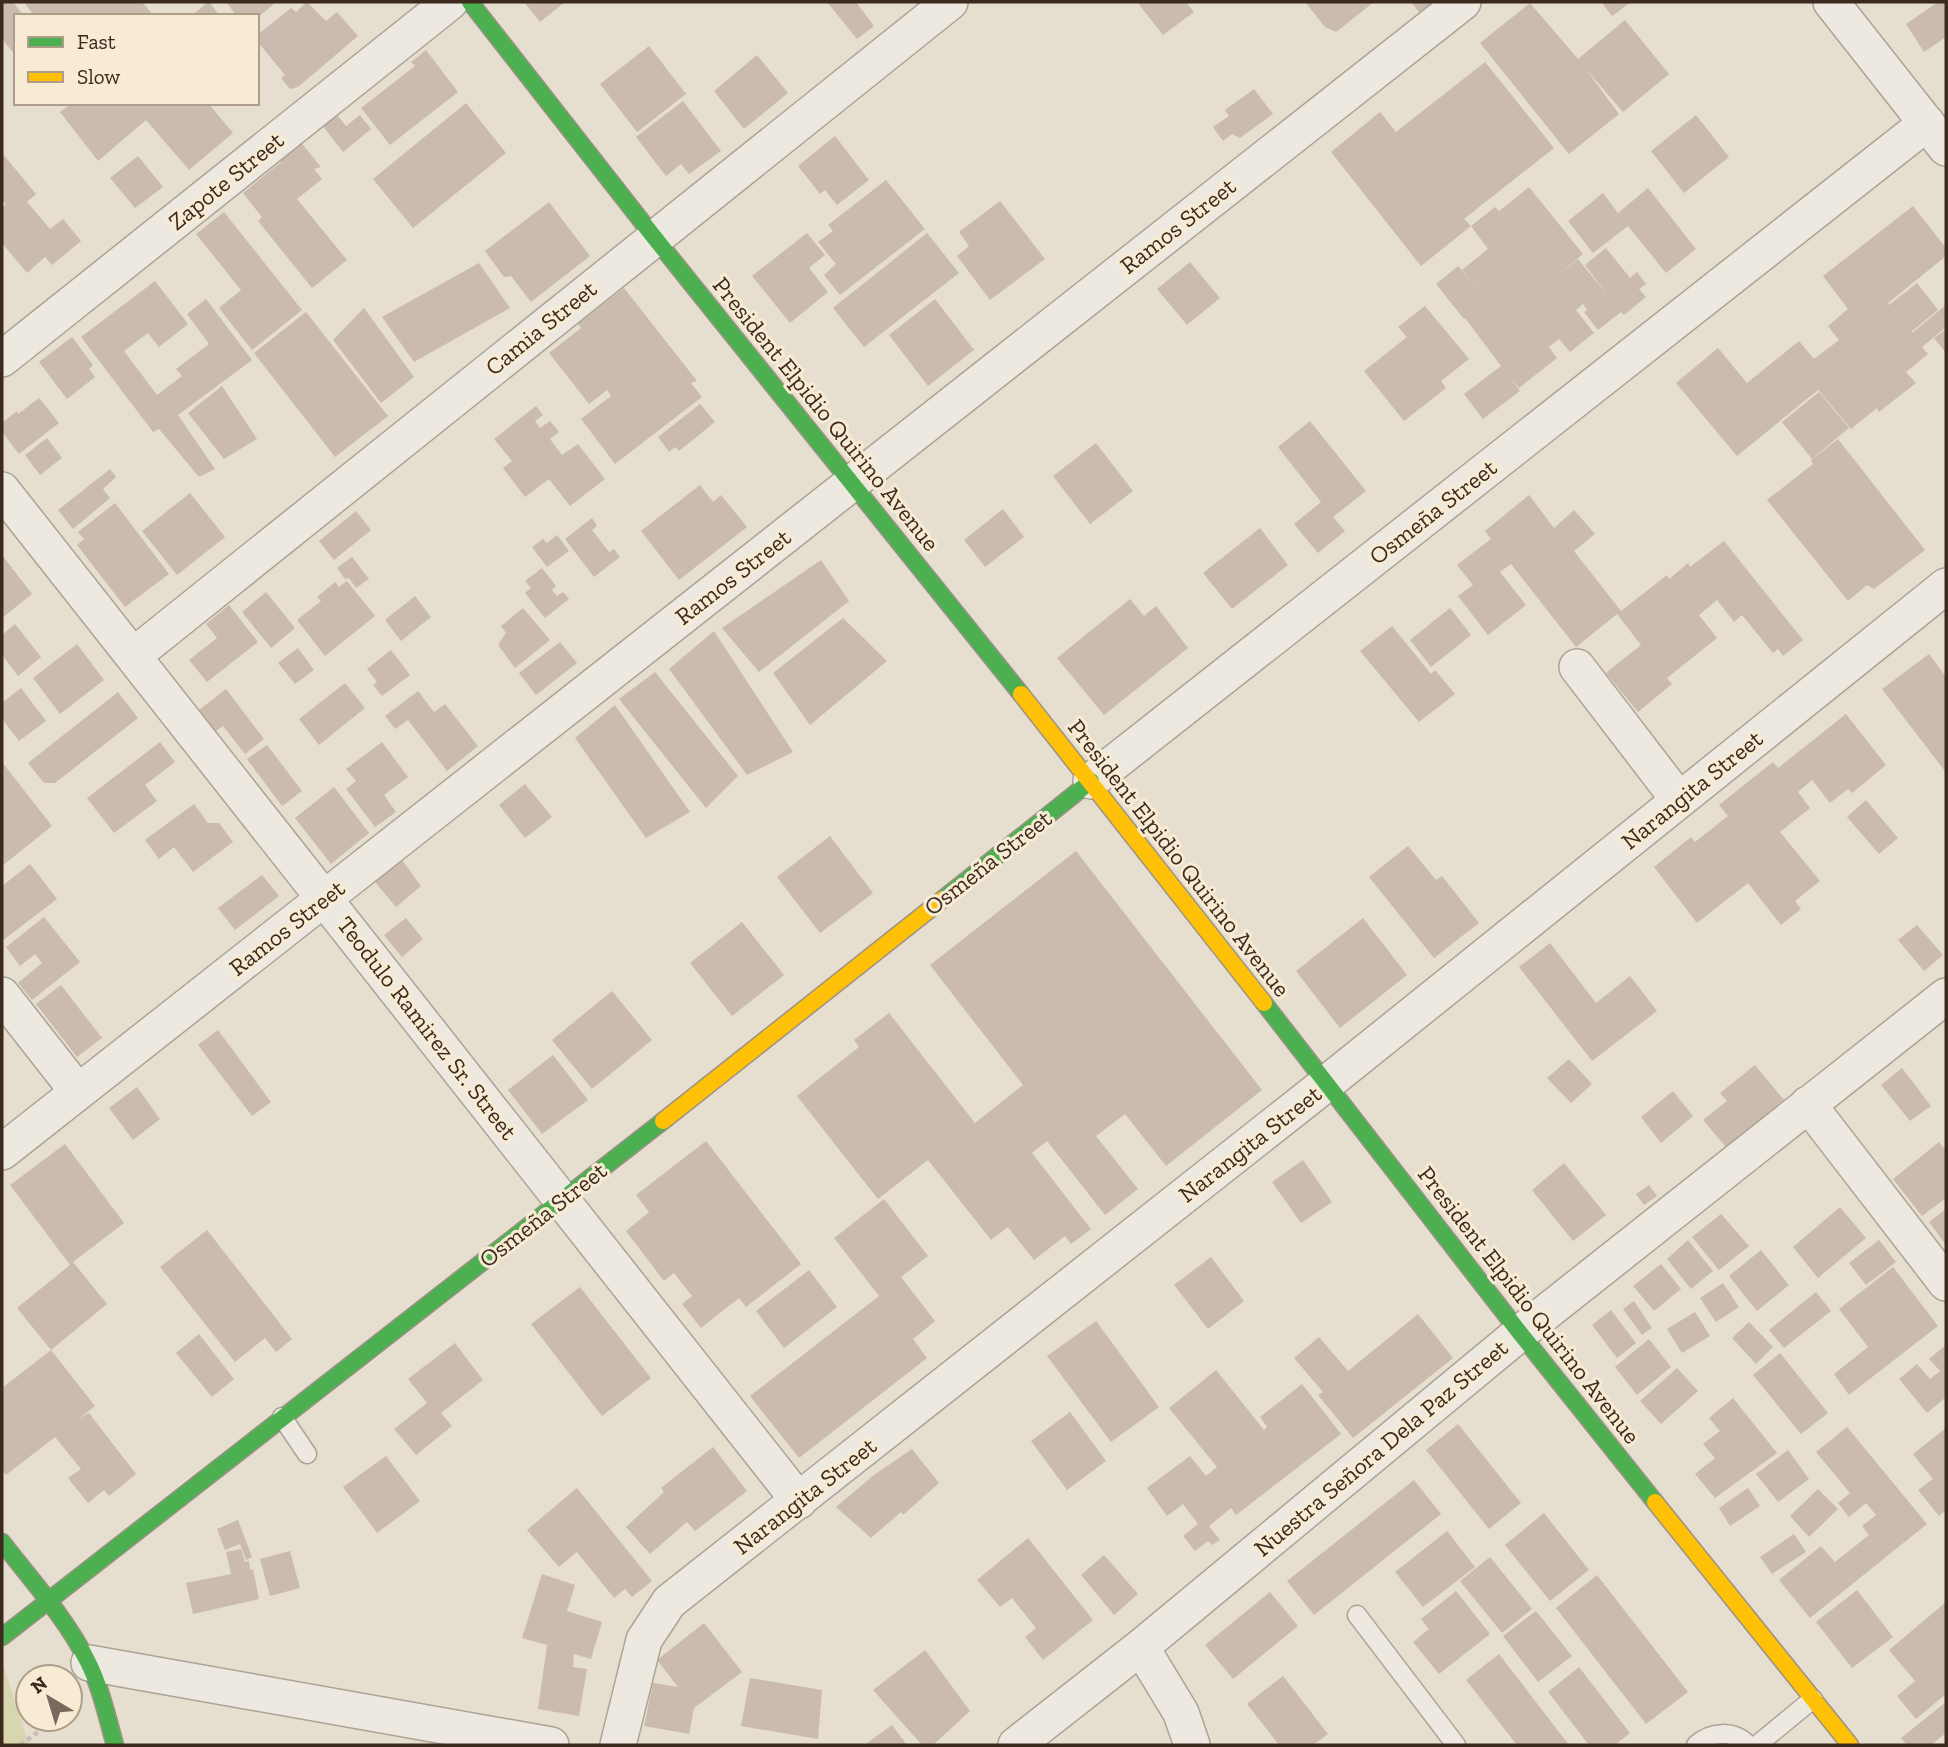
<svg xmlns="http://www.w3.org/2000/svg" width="1948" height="1747" font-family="'Zilla Slab',serif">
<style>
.green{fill:#d8d6af}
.building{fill:#cabbae}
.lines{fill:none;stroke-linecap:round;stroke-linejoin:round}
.lane-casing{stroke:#aba396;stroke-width:21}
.street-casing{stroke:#aba396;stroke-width:38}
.fast-casing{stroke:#9b9286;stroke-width:19}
.slow-casing{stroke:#9b9286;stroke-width:19}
.path{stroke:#c7bfb6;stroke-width:4.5;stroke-dasharray:5 3.5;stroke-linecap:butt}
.lane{stroke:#eee9e0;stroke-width:18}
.street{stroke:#eee9e0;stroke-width:35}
.fast{stroke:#4caf50;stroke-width:16}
.slow{stroke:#ffc107;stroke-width:16}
.labels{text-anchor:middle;stroke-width:6;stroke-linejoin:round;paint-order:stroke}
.street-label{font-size:24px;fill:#3b2a1d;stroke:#f8ebd3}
</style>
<rect width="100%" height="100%" fill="#e6dece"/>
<path class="green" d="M3 1665 29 1745H2Z"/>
<path class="building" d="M2 2H13L24 16H16V56L2 39Z
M24 2H142L154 16H34Z
M209 2 220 16H191L208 2Z
M226 2H272L274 4 257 18V16H237Z
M307 2 326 21 337 12 358 36 298 87 290 89 281 78 285 75 257 41V35L291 8 296 12Z
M524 2H565L540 22Z
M827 2H856L874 26 857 39Z
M1137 2H1186L1194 12 1163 35Z
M1305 2H1374L1336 32 1325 27Z
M1411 2H1442L1423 17Z
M1601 2H1631L1612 16Z
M1938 2H1946V37L1924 52 1906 24Z
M1530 3 1578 59 1625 20 1669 74 1623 112 1585 68 1619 114 1569 154 1480 43Z
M649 46 686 94 637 132 600 84Z
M426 50 458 92 390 145 361 108 415 66 411 62Z
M757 55 788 93 744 129 714 91Z
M1485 62 1554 148 1464 219 1471 226 1421 266 1331 152 1380 112 1396 132Z
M1254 89 1273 114 1240 138 1232 134 1223 141 1213 127 1229 116 1225 110Z
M683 101 721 151 689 174 681 164 666 176 636 137Z
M72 103H208L233 133 189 170 146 120 98 161 60 112Z
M466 103 506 153 413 228 373 179Z
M337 115 346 126 360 115 371 129 343 152 323 126Z
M1696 115 1729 157 1684 193 1651 151Z
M835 136 869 180 837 205 825 190 820 194 798 166Z
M299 140 321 167 314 169 322 179 297 199 347 260 312 288 258 221 262 217 243 193 281 162 277 158Z
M2 153 36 194 27 202 50 229 63 219 81 241 52 265 45 257 27 273 2 243V207L6 204 2 199Z
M138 156 163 187 135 208 110 178Z
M886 180 925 229 840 295 824 275 836 264 818 242 833 231 828 225Z
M1529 187 1583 254 1554 279 1578 259 1608 296 1585 265 1606 248 1630 278 1637 272 1646 284 1639 289 1646 297 1624 315 1621 312 1598 330 1584 312 1587 310 1583 304 1576 310 1594 333 1570 352 1559 339 1549 347 1557 358 1519 388 1509 376 1520 391 1483 419 1464 394 1501 366 1465 318 1464 319 1436 284 1458 266 1488 301 1462 270 1488 249 1471 226 1495 207 1499 211Z
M1648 188 1696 249 1666 273 1628 226 1593 253 1568 221 1603 193 1618 213Z
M1000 201 1045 259 990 300 957 256 969 246 959 232Z
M549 202 590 256 531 302 511 276 504 277 485 251Z
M1913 206 1946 248V256L1888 303 1889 305 1917 283 1938 310 1911 332 1912 333 1946 305V327L1922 347 1928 354 1906 372 1916 383 1879 412 1877 408 1851 429 1815 386 1818 390 1737 456 1676 383 1718 348 1747 383 1799 341 1814 359 1839 340 1828 326 1848 309 1823 276Z
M224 212 302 310 252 350 219 308 241 290 196 234Z
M807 233 825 255 809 268 828 292 790 323 752 276Z
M927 233 959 273 864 347 833 308Z
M1190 262 1220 298 1187 325 1157 289Z
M479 263 510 308 414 362 382 317Z
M155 281 188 324 159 347 148 333 124 351 157 395 182 376 176 369 209 344 187 314 206 299 252 360 178 415 215 469 199 477 159 429 153 432 81 337Z
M624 288 697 381 691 383 702 397 615 464 581 419 611 396 607 390 589 404 549 353 581 328 578 324Z
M935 299 974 350 928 386 889 335Z
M1425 306 1469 359 1441 381 1446 388 1404 421 1364 371 1407 337 1398 327Z
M364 308 414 377 381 403 333 340Z
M306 312 388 416 335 457 254 353Z
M1946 329V353L1934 338Z
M72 337 93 365 89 369 95 377 67 399 39 362Z
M222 386 257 439 224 459 188 413Z
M1819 392 1849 428 1812 459 1782 422Z
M39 398 59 423 19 454 2 432V423L17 411 18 414Z
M700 404 715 422 679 451 675 447 669 452 658 437Z
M536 406 543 415 535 421 540 428 550 421 559 432 550 439 562 455 578 444 605 479 570 506 549 479 525 497 503 468 512 461 494 439Z
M1310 421 1366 491 1333 517 1345 531 1318 553 1294 524 1321 502 1278 447Z
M47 438 62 458 40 475 25 455Z
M1838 439 1925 550 1874 589 1867 585 1848 601 1767 500 1813 464 1811 460Z
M1096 443 1133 491 1090 524 1053 476Z
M110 469 116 477 103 489 110 498 73 529 58 510Z
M700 485 713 502 721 495 747 527 679 580 641 531Z
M190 493 225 537 177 575 142 531Z
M1529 495 1554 528 1574 510 1595 534 1574 551 1621 611 1667 575 1669 579 1688 563 1690 567 1724 541 1803 640 1783 656 1778 649 1773 653 1742 615 1734 622 1717 600 1699 615 1717 638 1667 678 1672 684 1638 712 1606 673 1641 645 1617 614 1576 647 1511 564 1500 572 1526 605 1488 635 1458 596 1473 585 1457 565 1491 539 1485 531Z
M115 503 169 574 125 607 77 545 84 539 78 532Z
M1003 509 1024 537 985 567 964 540Z
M356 511 371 530 334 560 319 541Z
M592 518 597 526 592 530 609 552 614 549 620 557 594 577 565 539Z
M1260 528 1288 565 1232 609 1203 573Z
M557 535 569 551 547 567 532 547 543 539 547 543Z
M2 555 32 594 2 618Z
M352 557 369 579 356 588 349 578 345 579 337 568Z
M821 560 849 601 759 672 722 628Z
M542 568 556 586 552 590 557 596 563 592 569 599 545 618 525 593 531 588 525 581Z
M347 581 375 616 325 656 297 620 321 601 317 597 335 582 339 587Z
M266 592 295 628 271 648 242 612Z
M415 596 431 617 401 641 385 620Z
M1130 599 1144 616 1156 606 1188 648 1104 715 1057 658Z
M229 605 258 642 207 682 189 660 217 638 206 624Z
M523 608 550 640 515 668 498 645 506 633 501 626Z
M1450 608 1471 635 1431 667 1410 640Z
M843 618 887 661 810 725 773 673Z
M15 624 41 657 18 676 2 655V635Z
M1392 626 1431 674 1435 670 1455 694 1419 722 1360 651Z
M714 631 793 752 747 775 669 669Z
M560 642 577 663 536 695 519 673Z
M77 644 104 680 60 714 33 678Z
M298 648 314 670 295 684 278 663Z
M391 650 410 675 382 696 373 685 377 682 367 669Z
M1929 654 1946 677V769L1944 770 1882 689Z
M655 672 738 776 706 808 619 699Z
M345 683 365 708 319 745 299 719Z
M21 688 46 721 19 741 2 719V703Z
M226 689 264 739 245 754 223 726 215 732 199 710Z
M418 691 434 712 445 704 478 746 447 771 408 720 395 729 385 716Z
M118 692 138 718 55 783H44L28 763Z
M615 705 690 812 646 838 575 738Z
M1846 714 1886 765 1852 793 1848 789 1830 803 1812 780 1798 792 1810 808 1780 832 1820 881 1795 901 1801 909 1781 925 1748 883 1697 923 1654 867 1691 837 1695 842 1728 816 1719 805 1773 762 1778 768Z
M160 742 175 762 145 785 157 801 114 833 87 798Z
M382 742 408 777 384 795 396 812 375 827 346 789 356 781 346 769Z
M267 745 302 791 282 806 247 759Z
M2 762 52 826 2 866Z
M525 784 552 817 525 838 499 805Z
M334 787 369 833 331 864 295 818Z
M1866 800 1898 838 1879 854 1847 817Z
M194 804 208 823H219L233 842 193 872 174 847 159 859 145 840Z
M830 836 873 893 820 933 777 877Z
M1408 846 1436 880 1442 876 1479 923 1434 958 1369 877Z
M1076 851 1262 1090 1166 1166 1125 1114 1096 1136 1138 1189 1105 1215 1047 1141 1032 1153 1091 1229 1071 1244 1065 1236 1034 1260 1008 1227 991 1240 928 1160 878 1199 797 1096 859 1047 854 1040 889 1013 975 1123 1023 1085 930 965Z
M402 860 421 886 396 907 375 882Z
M30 864 57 899 2 941V886Z
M262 875 279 896 235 930 218 908Z
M44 917 80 962 32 1000 18 983 42 963 35 954 20 966 6 947Z
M406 918 423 939 402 957 384 935Z
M1363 918 1407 975 1340 1028 1296 971Z
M742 922 784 975 732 1016 690 963Z
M1917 925 1943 955 1924 971 1898 940Z
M1550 943 1596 1003 1630 976 1657 1011 1592 1061 1519 967Z
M61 985 102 1038 77 1057 36 1004Z
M612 991 652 1040 592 1089 552 1040Z
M218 1030 271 1102 252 1116 198 1045Z
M553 1055 588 1100 542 1134 508 1090Z
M1569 1059 1592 1084 1571 1103 1547 1078Z
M1755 1065 1784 1100 1726 1147 1703 1120 1727 1101 1720 1093Z
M1902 1068 1931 1106 1910 1121 1881 1085Z
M137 1087 160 1119 133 1140 109 1108Z
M1673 1091 1693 1116 1661 1143 1641 1117Z
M706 1141 801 1264 746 1307 739 1298 701 1328 682 1304 692 1296 674 1273 664 1281 626 1231 649 1212 636 1195Z
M1939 1142 1946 1151V1198L1922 1216 1893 1179Z
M65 1144 124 1223 73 1262 107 1304 51 1350 17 1308 70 1265 10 1185Z
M1303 1160 1332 1202 1301 1223 1272 1182Z
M1564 1163 1606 1215 1573 1241 1532 1190Z
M1649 1185 1657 1196 1644 1205 1636 1194Z
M884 1199 928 1256 901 1277 935 1321 913 1339 927 1358 799 1458 750 1396 879 1296 834 1238Z
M1840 1207 1866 1238 1818 1278 1793 1247Z
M1946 1209V1245L1929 1222Z
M1721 1214 1749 1246 1719 1270 1692 1237Z
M207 1230 292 1339 276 1352 265 1338 235 1362 160 1267Z
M1688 1240 1713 1271 1691 1289 1667 1259Z
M1879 1240 1896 1262 1866 1285 1849 1263Z
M1761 1250 1789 1285 1757 1311 1729 1276Z
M1211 1257 1244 1301 1208 1329 1174 1285Z
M1661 1264 1681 1289 1654 1311 1633 1286Z
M1893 1267 1938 1326 1849 1395 1834 1374 1868 1347 1839 1309Z
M809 1270 837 1307 784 1348 756 1311Z
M1723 1283 1739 1307 1716 1322 1700 1298Z
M580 1287 651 1378 602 1416 531 1324Z
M1816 1292 1831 1311 1784 1348 1769 1330Z
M1634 1301 1652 1328 1642 1335 1623 1309Z
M1611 1310 1636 1343 1617 1358 1592 1325Z
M1695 1312 1710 1336 1682 1353 1667 1329Z
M1418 1314 1453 1358 1353 1438 1318 1395 1323 1392 1294 1358 1319 1337 1348 1371Z
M1096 1321 1159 1407 1111 1442 1047 1356Z
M1749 1322 1773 1347 1756 1364 1732 1338Z
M199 1334 234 1379 212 1397 176 1353Z
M1649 1339 1671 1367 1637 1395 1615 1367Z
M455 1343 483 1380 441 1413 452 1426 416 1455 394 1429 427 1403 408 1379Z
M1946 1345V1397L1927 1413 1899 1379 1917 1364 1930 1379 1940 1371 1929 1359Z
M51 1350 95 1406 79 1419 89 1413 136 1474 109 1496 104 1490 88 1503 68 1478 81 1469 55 1437 6 1475 2 1470V1388Z
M1780 1353 1828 1413 1801 1434 1753 1375Z
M1677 1368 1698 1391 1661 1424 1640 1401Z
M1216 1370 1264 1430 1267 1427 1260 1417 1302 1384 1341 1434 1236 1515 1231 1508 1209 1526 1220 1540 1212 1545 1208 1541 1195 1551 1183 1536 1198 1524 1183 1504 1167 1516 1147 1488 1190 1456 1206 1476 1217 1467 1169 1408Z
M1733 1398 1777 1453 1715 1498 1695 1474 1715 1458 1703 1444 1720 1431 1709 1418Z
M1070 1412 1106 1461 1067 1490 1031 1441Z
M1458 1424 1521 1503 1489 1529 1426 1450Z
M1847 1427 1927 1524 1810 1618 1779 1580 1821 1546 1835 1562 1869 1535 1862 1526 1876 1515 1866 1503 1849 1517 1838 1503 1850 1493 1816 1452Z
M1946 1428V1510L1939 1516 1918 1490 1933 1479 1913 1454Z
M713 1447 747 1491 695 1531 687 1522 650 1554 626 1527 664 1492 661 1488Z
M912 1449 939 1483 903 1515 901 1512 871 1538 836 1507 874 1475Z
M1788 1450 1809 1479 1778 1502 1756 1474Z
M386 1456 420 1501 377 1533 343 1487Z
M1414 1480 1441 1514 1314 1615 1287 1581Z
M577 1488 652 1581 632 1597 625 1589 614 1598 577 1552 559 1567 527 1530Z
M1748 1488 1760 1506 1730 1526 1719 1508Z
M1818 1489 1838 1509 1809 1537 1790 1516Z
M1544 1513 1589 1570 1550 1601 1505 1545Z
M238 1520 252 1557 246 1560 240 1544 225 1550 217 1529Z
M1447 1531 1475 1567 1423 1607 1395 1572Z
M1794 1534 1806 1552 1772 1574 1760 1557Z
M1028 1538 1093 1620 1043 1660 1025 1637 1036 1628 1012 1598 1000 1607 977 1580Z
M241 1549 245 1562 249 1561 250 1570 253 1569 259 1599 193 1614 186 1583 231 1574 226 1552Z
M290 1551 300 1588 270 1596 260 1559Z
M1104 1555 1138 1594 1114 1615 1081 1575Z
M1490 1557 1532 1609 1502 1633 1460 1581Z
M542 1574 575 1585 567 1611 602 1622 591 1659 574 1654 573 1667 587 1669 579 1716 538 1709 547 1645 522 1638Z
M1597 1575 1688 1692 1646 1724 1556 1608Z
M1857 1590 1893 1637 1852 1668 1816 1622Z
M1456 1591 1490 1634 1439 1674 1413 1642 1429 1629 1421 1619Z
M1270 1592 1298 1626 1233 1679 1205 1645Z
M1946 1602V1694L1916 1719 1897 1696 1915 1681 1889 1650Z
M1536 1611 1572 1656 1538 1682 1503 1636Z
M704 1623 742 1672 694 1708 689 1734 644 1726 653 1683 678 1687 657 1660Z
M925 1650 970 1711 933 1745H922L873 1690Z
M1499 1654 1569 1745H1517L1466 1680Z
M1579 1667 1630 1733 1615 1745H1589L1548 1692Z
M1283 1676 1328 1734 1313 1745H1279L1247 1704Z
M750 1678 822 1690 818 1739 741 1726Z
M1946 1702V1733L1931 1745H1907L1901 1738Z
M892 1725 907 1745H869L867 1743Z"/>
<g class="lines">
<defs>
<path id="lane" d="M282 1417 307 1454
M1357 1615 1456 1745
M1696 1745C1711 1731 1734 1730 1748 1745
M1757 1745 1813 1699"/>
<path id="street" d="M1831 2 1946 148
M2 359 450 2
M2 490 799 1501
M133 656 950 2
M1577 667 1679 800
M1091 781 1927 123
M2 995 78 1092
M1808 1104 1946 1283
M2 1152 1463 2
M1141 1647 1181 1713 1192 1745
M89 1663 551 1745
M618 1745 644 1640 669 1602 1327 1083 1946 586
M1016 1745 1141 1647 1520 1333 1946 996"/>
<path id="fast" d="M470 2 654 237 1021 694
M943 899 1091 781
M1264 1003 1520 1333 1655 1502
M2 1542C32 1581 66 1618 88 1662 101 1688 107 1717 115 1745
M2 1637 663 1121"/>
<path id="slow" d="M1021 694 1264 1003
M663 1121 943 899
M1655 1502 1850 1745"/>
</defs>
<use href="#lane" class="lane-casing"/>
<use href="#street" class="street-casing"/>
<use href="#fast" class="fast-casing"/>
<use href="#slow" class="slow-casing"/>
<path class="path" d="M20 1745 41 1730"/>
<use href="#lane" class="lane"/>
<use href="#street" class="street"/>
<use href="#fast" class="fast"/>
<use href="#slow" class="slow"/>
</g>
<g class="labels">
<g class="street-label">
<text transform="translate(226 181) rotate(-39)" y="8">Zapote Street</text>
<text transform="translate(1178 226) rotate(-38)" y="8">Ramos Street</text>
<text transform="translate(541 328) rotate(-39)" y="8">Camia Street</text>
<text transform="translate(826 414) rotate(51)" y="8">President Elpidio Quirino Avenue</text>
<text transform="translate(1433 512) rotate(-38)" y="8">Osmeña Street</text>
<text transform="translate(733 577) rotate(-38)" y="8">Ramos Street</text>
<text transform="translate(1692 790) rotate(-39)" y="8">Narangita Street</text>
<text transform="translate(1179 858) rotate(52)" y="8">President Elpidio Quirino Avenue</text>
<text transform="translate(988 863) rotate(-38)" y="8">Osmeña Street</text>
<text transform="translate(287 928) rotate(-38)" y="8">Ramos Street</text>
<text transform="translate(427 1028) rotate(52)" y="8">Teodulo Ramirez Sr. Street</text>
<text transform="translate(1250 1144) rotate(-38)" y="8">Narangita Street</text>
<text transform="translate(543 1215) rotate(-38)" y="8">Osmeña Street</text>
<text transform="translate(1529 1305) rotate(52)" y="8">President Elpidio Quirino Avenue</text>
<text transform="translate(1381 1448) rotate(-40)" y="8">Nuestra Señora Dela Paz Street</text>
<text transform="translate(805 1496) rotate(-38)" y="8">Narangita Street</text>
</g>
</g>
<rect width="1948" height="1747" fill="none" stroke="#3b2a1d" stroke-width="7"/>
<rect x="14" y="14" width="245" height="91" fill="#f8ebd3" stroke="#ac9e8a" stroke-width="2"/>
<rect x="28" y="37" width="35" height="10" fill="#4caf50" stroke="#ac9e8a" stroke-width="2"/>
<text x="77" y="49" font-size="21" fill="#3b2a1d">Fast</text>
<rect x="28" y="72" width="35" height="10" fill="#ffc107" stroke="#ac9e8a" stroke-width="2"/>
<text x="77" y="84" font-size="21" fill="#3b2a1d">Slow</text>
<g transform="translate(49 1698) rotate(322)"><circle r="33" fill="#f8ebd3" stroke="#ac9e8a" stroke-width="2"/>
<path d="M0-5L12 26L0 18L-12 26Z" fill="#77695b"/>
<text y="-10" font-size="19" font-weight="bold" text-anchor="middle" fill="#3b2a1d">N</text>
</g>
</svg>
